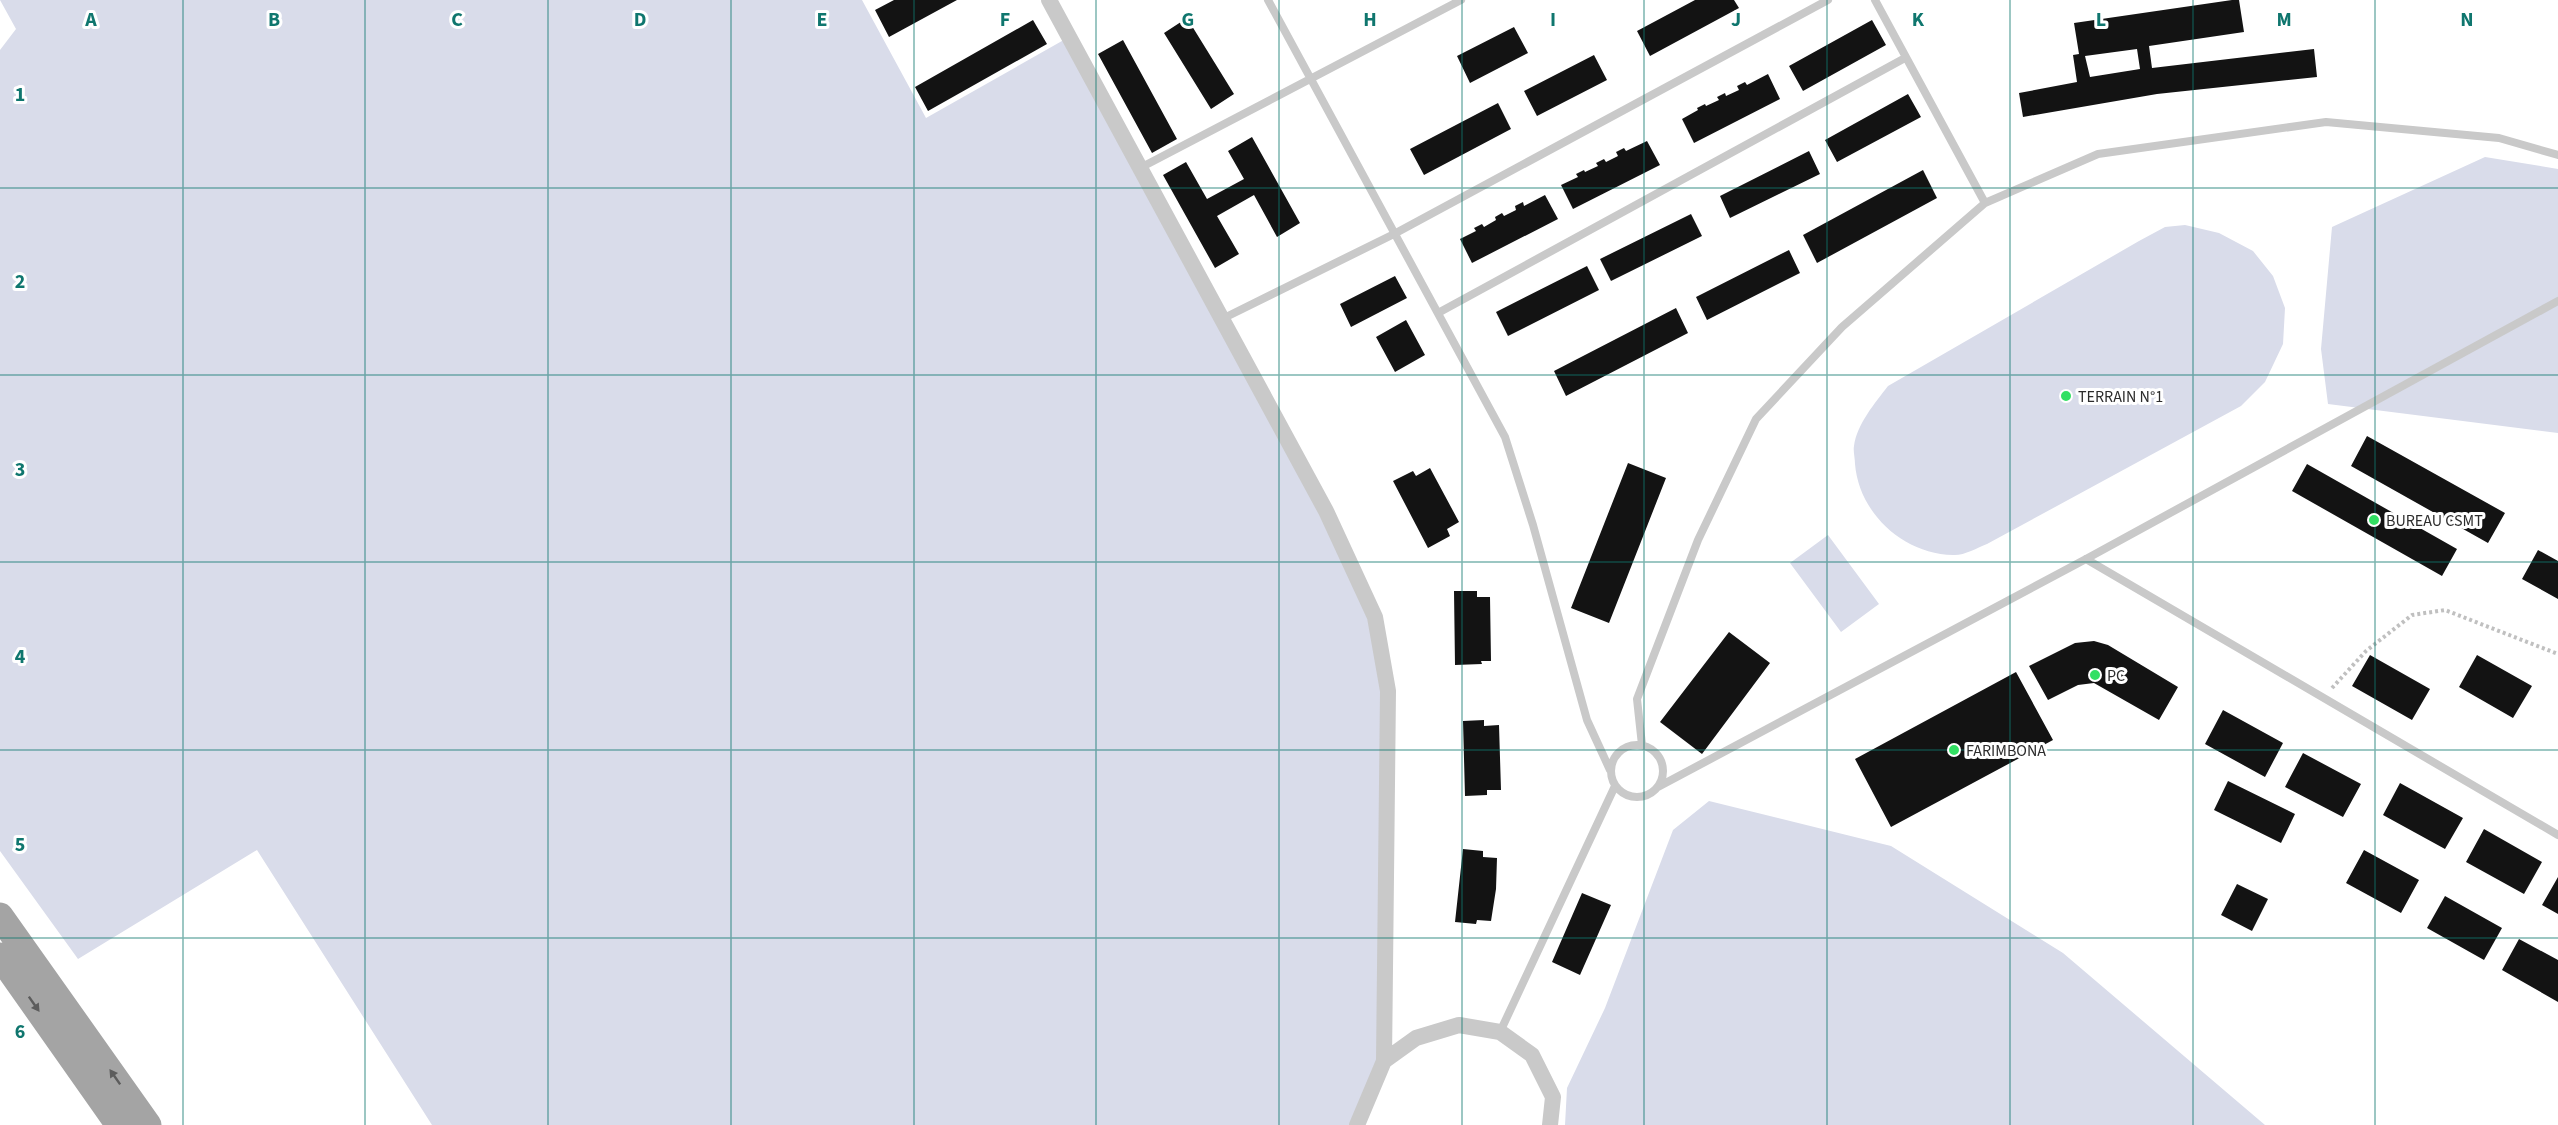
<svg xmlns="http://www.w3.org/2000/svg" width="2558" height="1125" font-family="'Source Sans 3',sans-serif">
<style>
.green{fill:#d9dcea}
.building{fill:#131313;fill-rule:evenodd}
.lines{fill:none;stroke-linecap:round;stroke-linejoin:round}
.path{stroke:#c0c0c0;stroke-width:4;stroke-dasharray:3 3;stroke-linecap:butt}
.service{stroke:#c9c9c9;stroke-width:8}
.minor{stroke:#c9c9c9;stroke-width:16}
.primary{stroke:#a4a4a4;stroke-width:27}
.oneway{fill:#5c5c5c}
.grid{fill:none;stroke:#0f766e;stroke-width:1.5;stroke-opacity:0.55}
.poi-dot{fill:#32e063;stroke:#fff;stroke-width:2}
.labels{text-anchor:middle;stroke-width:6;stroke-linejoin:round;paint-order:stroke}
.poi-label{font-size:16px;fill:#2c2c2c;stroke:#fff;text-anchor:start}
.grid-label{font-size:20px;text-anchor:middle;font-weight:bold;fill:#0f766e;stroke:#fff;stroke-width:6;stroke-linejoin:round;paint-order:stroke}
</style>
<rect width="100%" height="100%" fill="#fff"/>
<path class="green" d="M0 0H862L926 118 1069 37 1375 617 1388 691 1384 1061 1357 1125H432L257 850 78 959 0 851V50L16 29Z
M2485 157 2558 169V433L2328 404 2321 349 2332 227Z
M2185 225 2219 233 2253 251 2273 276 2285 308 2283 344 2265 382 2241 406 1987 544C1977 548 1963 556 1953 555 1903 554 1859 513 1855 464 1855 458 1853 451 1854 446 1857 424 1875 403 1888 386L2139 241 2165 227Z
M1828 535 1879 604 1841 632 1790 563Z
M1709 801 1891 846 2063 953 2265 1125H1565L1567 1088 1605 1008 1673 830Z"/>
<path class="building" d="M894 0H957L889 37 875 10Z
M1695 0H1734L1739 8 1650 56 1637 31Z
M2232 0H2239L2244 32 2149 46 2152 68 2314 49 2317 77 2157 94 2023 117 2019 93 2077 82 2073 55 2079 54 2074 23ZM2137 49 2140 69 2090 77 2085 56Z
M1187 18 1234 94 1211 109 1164 33Z
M1033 20 1047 44 928 111 915 87Z
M1872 20 1886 45 1803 91 1789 66Z
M1514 27 1528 53 1470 83 1457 56Z
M1123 40 1177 139 1152 153 1098 54Z
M1594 55 1607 80 1537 116 1524 91Z
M1768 74 1780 99 1694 143 1682 119 1698 110 1697 108 1705 104 1706 106 1719 100 1717 97 1725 93 1726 96 1739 90 1737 86 1745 82 1747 85Z
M1908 94 1921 117 1837 162 1825 140Z
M1498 103 1511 129 1424 175 1410 149Z
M1252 137 1300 223 1277 237 1254 195 1217 216 1239 254 1215 268 1163 175 1186 162 1207 199 1244 179 1228 151Z
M1647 141 1660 165 1573 209 1561 185 1578 177 1576 174 1584 170 1585 172 1598 166 1596 163 1604 159 1606 162 1618 156 1616 152 1624 148 1626 151Z
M1809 151 1820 174 1730 218 1720 196Z
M1923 170 1937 198 1817 263 1803 235Z
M1545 195 1558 219 1472 263 1460 239 1476 231 1474 228 1482 224 1484 227 1496 220 1495 217 1502 213 1504 216 1516 210 1515 206 1523 202 1524 206Z
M1691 214 1702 236 1611 281 1600 259Z
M1789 250 1800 273 1707 320 1696 297Z
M1587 266 1599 290 1508 336 1496 312Z
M1395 276 1407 298 1351 327 1340 304Z
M1676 308 1688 333 1566 396 1554 371Z
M1406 320 1425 355 1395 372 1376 337Z
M2367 436 2505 513 2488 543 2351 466Z
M1628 463 1666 478 1609 623 1571 608Z
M2307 464 2457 549 2442 576 2292 491Z
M1430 468 1459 522 1447 529 1450 536 1428 548 1393 481 1413 471 1416 476Z
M2538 550 2558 561V599L2522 579Z
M1454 591H1477V597H1490L1491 661H1481L1482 664 1455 665Z
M1729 632 1770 663 1702 754 1660 722Z
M2094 641 2108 645 2178 687 2159 720 2094 683 2078 685 2048 700 2029 666 2075 643Z
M2370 655 2430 689 2412 720 2352 686Z
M2477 655 2532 686 2513 718 2459 687Z
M2016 672 2053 740 1891 827 1855 759Z
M2223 710 2283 743 2265 777 2205 744Z
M1484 720V726L1499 725 1501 790H1487V795L1465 796 1463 721Z
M2303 753 2361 784 2343 817 2285 787Z
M2228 781 2295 814 2281 843 2214 810Z
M2400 783 2463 818 2445 849 2383 815Z
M2484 829 2542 862 2524 894 2466 862Z
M1463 849 1483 851V857L1497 858 1496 889 1491 921 1477 920 1476 924 1455 922Z
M2364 850 2419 880 2401 913 2346 883Z
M2558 877V914L2542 905Z
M2237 884 2268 899 2252 931 2221 915Z
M1582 893 1611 905 1580 975 1552 962Z
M2445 896 2502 928 2484 960 2427 928Z
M2519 939 2558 960V1002L2502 970Z"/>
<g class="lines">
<path class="path" d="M2332 688 2366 651 2412 615 2445 610 2558 654"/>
<path class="service" d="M1268 0 1505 437 1533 525 1587 720 1610 770
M1875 0 1985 203
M1140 168 1461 0
M1438 313 1905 58
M1222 319 1394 234 1828 0
M2086 559 2558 835
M1611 771a26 26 0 1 1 52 0a26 26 0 1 1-52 0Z
M1642 745 1637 699 1698 540 1756 419 1842 327 1985 203 2098 154 2326 122 2499 138 2558 155
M1658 787 2086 559 2558 301
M1500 1032 1615 786"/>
<path class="minor" d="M1049 0 1326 511 1375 617 1388 691 1384 1061 1357 1125
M1384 1061 1416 1038 1459 1025 1500 1032 1532 1055 1553 1097 1550 1125"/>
<path class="primary" d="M0 916 148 1125
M0 956 119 1125"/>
</g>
<defs><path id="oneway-solid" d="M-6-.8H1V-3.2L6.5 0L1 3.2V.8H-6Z" transform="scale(1.5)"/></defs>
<g class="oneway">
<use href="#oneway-solid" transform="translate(34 1004) rotate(55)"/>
<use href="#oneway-solid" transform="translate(115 1077) rotate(-125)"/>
</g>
<path class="grid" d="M183 0V1125M365 0V1125M548 0V1125M731 0V1125M914 0V1125M1096 0V1125M1279 0V1125M1462 0V1125M1644 0V1125M1827 0V1125M2010 0V1125M2193 0V1125M2375 0V1125M0 188H2558M0 375H2558M0 562H2558M0 750H2558M0 938H2558"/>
<g class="poi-dot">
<circle cx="2066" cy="396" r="6"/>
<circle cx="2374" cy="520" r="6"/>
<circle cx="2095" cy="675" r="6"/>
<circle cx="1954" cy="750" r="6"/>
</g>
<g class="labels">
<g class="poi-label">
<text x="2078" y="402">TERRAIN N°1</text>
<text x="2386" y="526">BUREAU CSMT</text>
<text x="2107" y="681">PC</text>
<text x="1966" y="756">FARIMBONA</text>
</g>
</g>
<g class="grid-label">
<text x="91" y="26">A</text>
<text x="274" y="26">B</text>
<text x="457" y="26">C</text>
<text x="640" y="26">D</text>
<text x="822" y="26">E</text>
<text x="1005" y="26">F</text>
<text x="1188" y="26">G</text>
<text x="1370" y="26">H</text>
<text x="1553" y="26">I</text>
<text x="1736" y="26">J</text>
<text x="1918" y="26">K</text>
<text x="2101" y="26">L</text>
<text x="2284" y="26">M</text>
<text x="2467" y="26">N</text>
<text x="20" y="101">1</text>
<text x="20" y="288">2</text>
<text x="20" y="476">3</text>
<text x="20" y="663">4</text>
<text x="20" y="851">5</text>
<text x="20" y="1038">6</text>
</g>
</svg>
